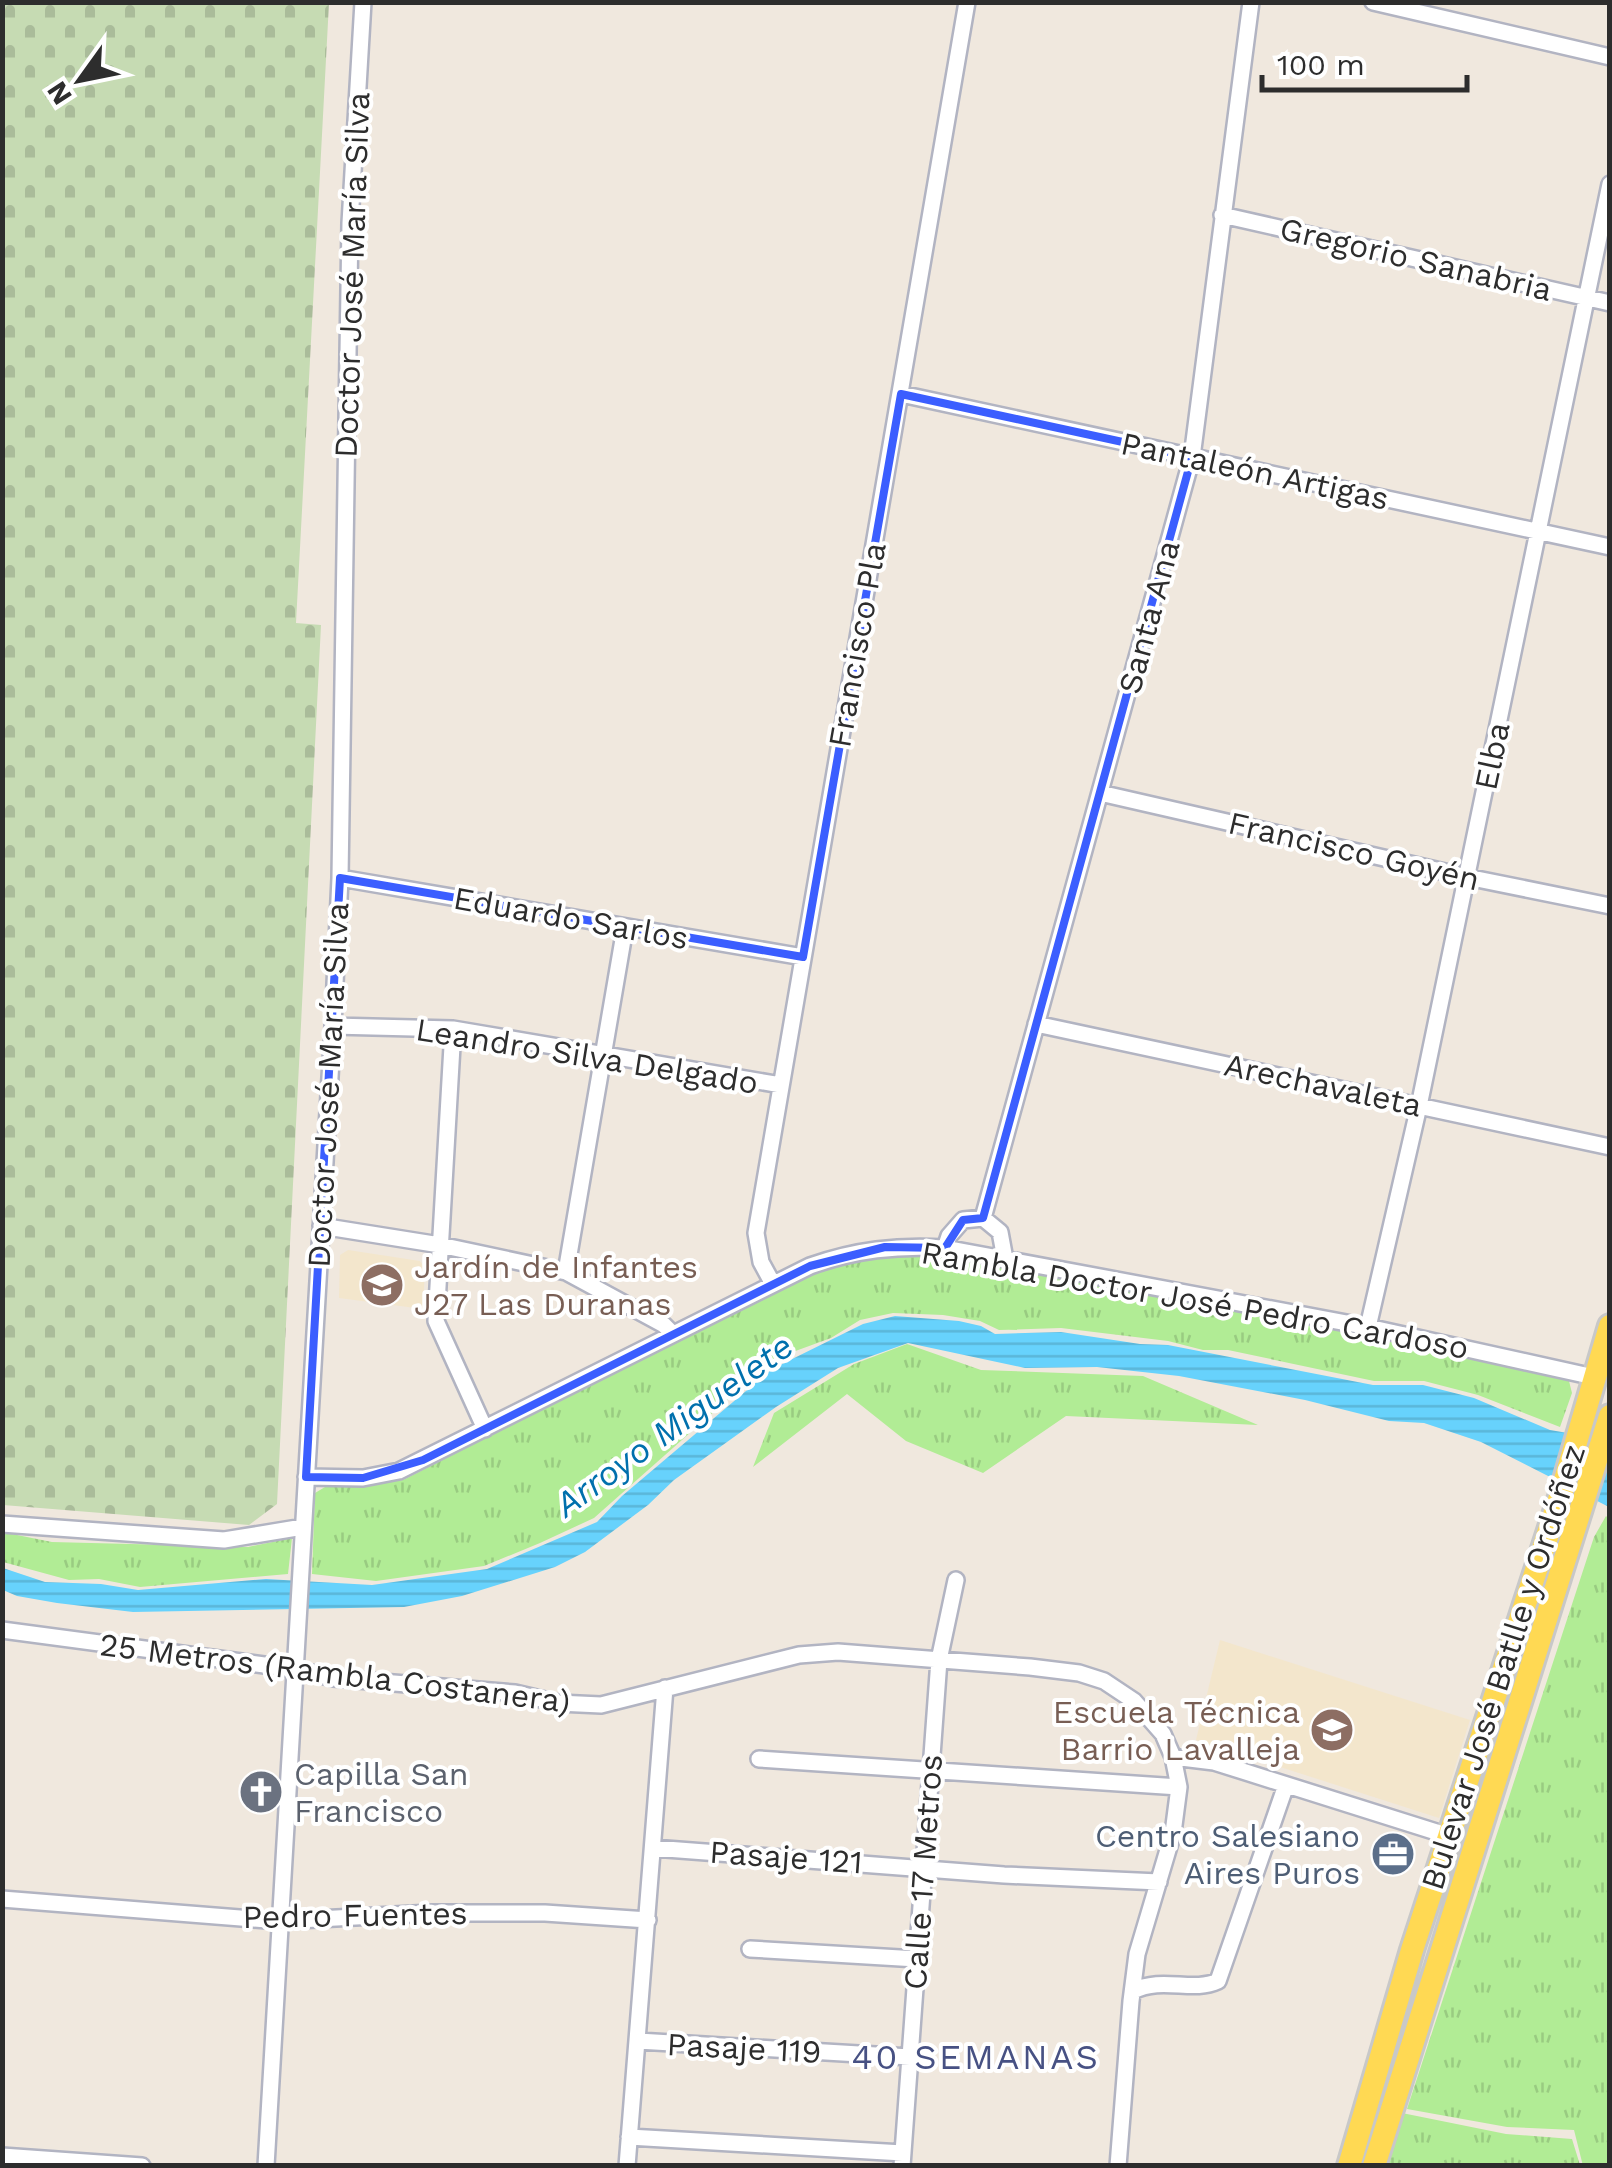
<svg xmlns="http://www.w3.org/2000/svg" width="1612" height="2168" font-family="'Work Sans',sans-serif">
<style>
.education{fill:#f3e6cc}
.grass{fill:url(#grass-tufts)}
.cemetery{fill:url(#cemetery-stones)}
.water{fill:url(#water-rules)}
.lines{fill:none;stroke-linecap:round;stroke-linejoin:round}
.minor-casing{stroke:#b2b4c2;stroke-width:20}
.primary-casing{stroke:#c8c8c8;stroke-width:28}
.minor{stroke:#fff;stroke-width:15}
.primary{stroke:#ffd953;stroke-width:22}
.marked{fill:none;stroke:#3b5eff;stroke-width:8;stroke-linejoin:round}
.labels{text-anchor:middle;stroke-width:8;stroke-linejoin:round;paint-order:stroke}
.street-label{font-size:32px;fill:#2d2d2d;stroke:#fff}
.education-label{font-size:32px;fill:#785e54;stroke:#fff;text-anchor:start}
.worship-label{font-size:32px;fill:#5b616d;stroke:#fff;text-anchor:start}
.service-label{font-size:32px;fill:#4e5e75;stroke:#fff;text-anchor:end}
.water-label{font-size:35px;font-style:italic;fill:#0070ad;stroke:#fff}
.neighbourhood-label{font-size:35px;letter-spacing:2.5px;fill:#475183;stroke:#fff}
</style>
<defs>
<pattern id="grass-tufts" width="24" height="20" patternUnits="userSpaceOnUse" patternTransform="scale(2.5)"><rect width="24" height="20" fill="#b1ec95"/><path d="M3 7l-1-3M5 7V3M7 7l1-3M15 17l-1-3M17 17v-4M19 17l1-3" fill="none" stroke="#99cb81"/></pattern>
<pattern id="cemetery-stones" width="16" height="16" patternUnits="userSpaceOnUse" patternTransform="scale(2.5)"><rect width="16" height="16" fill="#c6dbb3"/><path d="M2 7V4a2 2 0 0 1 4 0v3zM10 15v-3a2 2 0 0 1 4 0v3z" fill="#aabc9a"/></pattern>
<pattern id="water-rules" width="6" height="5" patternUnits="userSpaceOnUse" patternTransform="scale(2.5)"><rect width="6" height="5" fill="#67d2fc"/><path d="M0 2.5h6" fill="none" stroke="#5ab5d8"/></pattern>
</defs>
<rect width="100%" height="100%" fill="#f0e8de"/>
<path class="education" d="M348 1250 420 1261 425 1268 423 1309 339 1298 340 1255Z
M1220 1640 1470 1720 1439 1818 1196 1740Z"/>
<path class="grass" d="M909 1255 946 1257 1373 1337 1569 1381 1572 1393 1560 1427 1478 1395 1424 1381H1374L1228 1350H1203L1168 1341 1061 1328 999 1330 980 1321 943 1315 893 1313 860 1320 831 1338 790 1353 762 1369 594 1518 540 1543 484 1566 376 1581 312 1574 315 1493 325 1487 403 1480 738 1310 832 1266 854 1260Z
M907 1344 981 1370 1143 1376 1258 1425 1066 1416 983 1473 906 1441 847 1394 753 1467 774 1413 854 1364Z
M1570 1497 1575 1498 1431 1940Z
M1606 1516 1610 1520V2165L1583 2166 1574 2130 1507 2127 1407 2109 1594 1537Z
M2 1532 52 1542 248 1547 292 1538 288 1574 140 1587 99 1579 69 1580 3 1562Z
M1422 1967 1425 1970 1365 2165 1358 2166Z
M1402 2113 1506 2134 1572 2139 1580 2165 1385 2166Z"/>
<path class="cemetery" d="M2 3H329L296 623 321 625 277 1504 249 1525 3 1505Z"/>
<path class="water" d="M895 1316 959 1321 981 1326 995 1334 1061 1332 1140 1344 1168 1345 1373 1385H1423L1474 1398 1550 1430 1609 1440V1507L1481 1442 1424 1423 1389 1421 1305 1400 1179 1376 1097 1367 1025 1368 908 1343 838 1368 776 1407 674 1480 648 1505 585 1552 555 1567 462 1596 404 1607 133 1612 57 1603 17 1596 3 1590V1568L45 1582 101 1584 138 1590 266 1579 372 1585 487 1569 597 1522 622 1496 772 1369 863 1324Z"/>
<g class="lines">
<defs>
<path id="minor" d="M1373 2 1610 57
M1222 215 1610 303
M901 394 1610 547
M1100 793 1467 877 1610 906
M340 878 803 957
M1036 1024 1610 1147
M333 1026 453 1029 781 1085
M453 1029 436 1321 485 1429
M983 1218 1192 457 1251 2
M321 1226 440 1245 566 1272 664 1325 672 1333
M945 1248 949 1236 963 1220 983 1218 1000 1232 1005 1259
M566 1272 625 928
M773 1284 761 1262 756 1233 967 2
M1368 1327 1419 1106 1610 184
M306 1477 363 1478 399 1471 810 1266C855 1250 897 1245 945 1248L1368 1327 1594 1377
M2 1524 224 1540 303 1527
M2 1630 294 1669 333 1678 515 1693 558 1703 601 1705 799 1655 838 1652 1030 1667 1079 1673 1104 1681 1134 1701 1163 1734 1173 1757 1179 1787 1173 1833 1137 1954 1131 2001 1118 2166
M1173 1757 1214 1762 1449 1836
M759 1759 1179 1787
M653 1848 1004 1875 1159 1882
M2 1899 279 1921 432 1913H545L648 1920
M750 1949 917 1959
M1133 1991C1163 1976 1192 1993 1218 1981L1286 1785
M638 2041 910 2057
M629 2137 903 2153
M2 2156 142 2166
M266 2166 333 1026 340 878 350 223 363 2
M627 2166 665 1688
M902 2166 939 1660 956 1580"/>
<path id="primary" d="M1349 2166 1412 1950 1560 1497 1610 1326
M1374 2166 1610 1416"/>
</defs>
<use href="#minor" class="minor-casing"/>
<use href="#primary" class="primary-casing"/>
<use href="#minor" class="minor"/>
<use href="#primary" class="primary"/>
</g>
<path class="marked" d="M901 394 1192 457 983 1218 963 1220 945 1248 885 1247 810 1266 423 1460 363 1478 306 1477 340 878 803 957Z"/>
<defs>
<symbol id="school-disc" viewBox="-11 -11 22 22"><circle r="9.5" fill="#8d6e63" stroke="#fff"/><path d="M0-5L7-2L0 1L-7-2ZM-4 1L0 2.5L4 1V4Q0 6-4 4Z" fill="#fff"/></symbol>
<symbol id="church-disc" viewBox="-11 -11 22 22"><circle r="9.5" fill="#6b7280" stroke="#fff"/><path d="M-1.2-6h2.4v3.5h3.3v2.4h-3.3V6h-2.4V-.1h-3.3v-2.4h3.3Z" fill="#fff"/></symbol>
<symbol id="office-disc" viewBox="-11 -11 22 22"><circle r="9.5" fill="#5c6f8a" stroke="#fff"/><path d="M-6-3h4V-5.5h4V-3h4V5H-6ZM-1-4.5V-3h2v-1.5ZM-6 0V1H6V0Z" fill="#fff"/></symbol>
</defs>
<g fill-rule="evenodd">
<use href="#school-disc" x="357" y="1260" width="50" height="50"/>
<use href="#school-disc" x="1307" y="1705" width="50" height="50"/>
<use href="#church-disc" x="236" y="1767" width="50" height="50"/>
<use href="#office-disc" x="1368" y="1829" width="50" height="50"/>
</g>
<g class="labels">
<g class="street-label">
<text transform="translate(1416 259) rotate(13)" y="11">Gregorio Sanabria</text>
<text transform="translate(352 275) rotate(-88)" y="11">Doctor José María Silva</text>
<text transform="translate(1255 471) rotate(12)" y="11">Pantaleón Artigas</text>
<text transform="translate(1149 617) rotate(-75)" y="11">Santa Ana</text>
<text transform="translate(857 645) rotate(-80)" y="11">Francisco Pla</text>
<text transform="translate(1492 756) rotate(-78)" y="11">Elba</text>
<text transform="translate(1354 851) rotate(13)" y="11">Francisco Goyén</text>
<text transform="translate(571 918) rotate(10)" y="11">Eduardo Sarlos</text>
<text transform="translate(587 1056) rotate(9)" y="11">Leandro Silva Delgado</text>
<text transform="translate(328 1085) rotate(-87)" y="11">Doctor José María Silva</text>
<text transform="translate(1323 1085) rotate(12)" y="11">Arechavaleta</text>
<text transform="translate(1195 1300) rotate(10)" y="11">Rambla Doctor José Pedro Cardoso</text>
<text transform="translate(1503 1667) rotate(-72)" y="11">Bulevar José Batlle y Ordóñez</text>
<text transform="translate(335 1673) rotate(7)" y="11">25 Metros (Rambla Costanera)</text>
<text transform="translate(786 1857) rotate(4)" y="11">Pasaje 121</text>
<text transform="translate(923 1872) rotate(-86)" y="11">Calle 17 Metros</text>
<text transform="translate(355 1915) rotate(-1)" y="11">Pedro Fuentes</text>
<text transform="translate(744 2048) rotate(3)" y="11">Pasaje 119</text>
</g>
<g class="education-label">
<text x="414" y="1278">Jardín de Infantes<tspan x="414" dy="37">J27 Las Duranas</tspan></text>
<text x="1300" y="1723" text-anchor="end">Escuela Técnica<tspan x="1300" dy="37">Barrio Lavalleja</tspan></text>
</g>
<g class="worship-label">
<text x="294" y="1785">Capilla San<tspan x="294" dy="37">Francisco</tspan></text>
</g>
<g class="service-label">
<text x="1360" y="1847">Centro Salesiano<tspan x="1360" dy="37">Aires Puros</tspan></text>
</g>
<g class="water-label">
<text transform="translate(674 1425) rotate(-36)" y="12">Arroyo Miguelete</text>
</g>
<g class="neighbourhood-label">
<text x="976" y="2069">40 SEMANAS</text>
</g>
</g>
<rect width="1612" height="2168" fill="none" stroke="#2d2d2d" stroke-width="10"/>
<g transform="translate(80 80) rotate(237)" stroke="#ffffff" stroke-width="8" paint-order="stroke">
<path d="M0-8L18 38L0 25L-18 38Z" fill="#2d2d2d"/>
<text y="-15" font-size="28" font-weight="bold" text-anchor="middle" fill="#2d2d2d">N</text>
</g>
<path d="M1262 75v15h205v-15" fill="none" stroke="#2d2d2d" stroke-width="5"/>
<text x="1277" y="75" font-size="30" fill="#2d2d2d" stroke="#ffffff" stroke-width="8" paint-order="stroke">100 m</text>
</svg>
